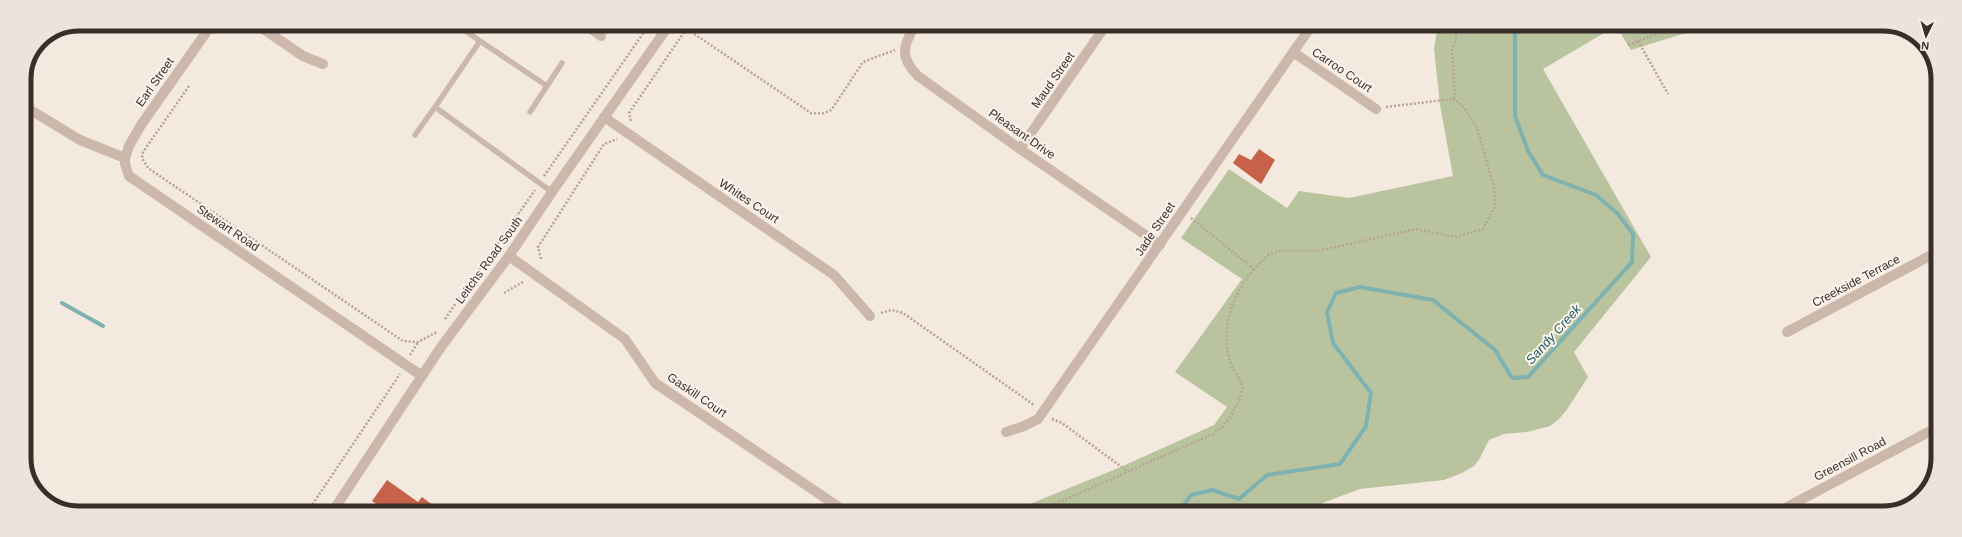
<svg xmlns="http://www.w3.org/2000/svg" width="1962" height="537" font-family="Helvetica,sans-serif">
<style>
.park{fill:#b9c49f}
.lines{fill:none;stroke-linecap:round;stroke-linejoin:round}
.stream{stroke:#7db2b1;stroke-width:4}
.building{fill:#c86149}
.path{stroke:#b8a295;stroke-width:2.5;stroke-dasharray:2 2;stroke-linecap:butt}
.service{stroke:#ccb8ab;stroke-width:5.5}
.minor{stroke:#ccb8ab;stroke-width:10}
.tertiary{stroke:#ccb8ab;stroke-width:10}
.labels{text-anchor:middle;stroke-width:4;stroke-linejoin:round;paint-order:stroke}
.street-label{font-size:12px;fill:#3a2e2a;stroke:#fbf3ec}
.water-label{font-size:13px;font-style:italic;fill:#1e5c5d;stroke:#fbf3ec}
.rim{fill:none;stroke:#3a2e2a;stroke-width:5}
</style>
<rect width="100%" height="100%" fill="#f4e9df"/>
<path class="park" d="M1438 25 1708 26 1631 50 1616 26 1543 69 1651 257 1574 352 1588 377 1566 411 1559 419 1550 426 1527 432 1504 434 1489 440 1480 458 1474 466 1462 473 1444 480 1360 489 1298 512H1010L1116 469 1214 425 1227 407 1175 372 1242 279 1181 238 1229 169 1287 208 1299 191 1349 198 1453 176 1440 105 1434 49Z"/>
<g class="lines">
<path class="stream" d="M24 279 25 280
M62 303 103 326
M1179 512 1191 495 1212 490 1239 499 1267 475 1340 464 1366 426 1371 393 1333 343 1327 312 1336 293 1360 287 1433 300 1495 350 1512 378 1528 377 1632 262 1633 234 1618 214 1596 195 1543 175 1528 151 1515 116V28L1531 25"/>
</g>
<path class="building" d="M1259 149 1275 160 1261 184 1233 163 1239 154 1251 160Z
M387 480 418 502 422 497 442 512H388L372 501Z"/>
<g class="lines">
<path class="path" d="M681 25 811 113C819 114 826 114 832 109L863 62 895 50
M1638 41 1668 94
M1628 45 1654 35 1689 26
M189 86 143 152 142 158 148 168 403 341 418 342 437 332
M1386 107 1453 99 1455 95 1452 51 1456 40V25
M631 121 629 113 689 25
M544 176 649 25
M1191 218 1254 269 1268 255 1281 251H1318L1416 229 1455 237 1483 229 1495 206 1494 187 1477 128 1462 105 1453 99
M541 259 538 247 604 144 617 139
M504 293 523 282
M881 313 891 310 903 313 1034 405
M445 319 535 190
M410 355 418 342
M1052 419 1062 423 1127 471
M308 511 400 374
M1032 512 1055 504 1213 434C1228 425 1238 406 1243 388 1240 377 1231 368 1229 358 1221 325 1233 294 1254 269"/>
<path class="service" d="M456 24 480 41
M547 86 562 63
M435 107 480 41 547 86 530 112
M415 135 435 107 552 192"/>
<path class="minor" d="M212 24 141 125 129 146 125 158V164L129 176 422 376
M256 24 303 56 323 64
M586 25 601 36
M915 25C903 46 899 57 918 76L1020 149 1160 245
M1293 52 1376 109
M24 106 80 140 125 158
M604 117 834 275 870 316
M1020 149 1106 25
M1787 332 1937 252
M1006 432 1024 426 1038 419 1312 25
M333 511 441 347 509 256 625 339 655 383 846 512
M1776 513 1936 428"/>
<path class="tertiary" d="M509 256 552 192 669 25"/>
</g>
<g class="labels">
<g class="street-label">
<text transform="translate(1342 70) rotate(34)" y="4">Carroo Court</text>
<text transform="translate(1053 80) rotate(-55)" y="4">Maud Street</text>
<text transform="translate(155 82) rotate(-55)" y="4">Earl Street</text>
<text transform="translate(1022 134) rotate(35)" y="4">Pleasant Drive</text>
<text transform="translate(749 201) rotate(34)" y="4">Whites Court</text>
<text transform="translate(228 228) rotate(34)" y="4">Stewart Road</text>
<text transform="translate(1155 229) rotate(-56)" y="4">Jade Street</text>
<text transform="translate(489 260) rotate(-54)" y="4">Leitchs Road South</text>
<text transform="translate(1856 281) rotate(-28)" y="4">Creekside Terrace</text>
<text transform="translate(697 395) rotate(34)" y="4">Gaskill Court</text>
<text transform="translate(1850 459) rotate(-28)" y="4">Greensill Road</text>
</g>
<g class="water-label">
<text transform="translate(1553 334) rotate(-48)" y="5">Sandy Creek</text>
</g>
</g>
<path d="M0 0H1962V537H0ZM79 31H1883A48 48 0 0 1 1931 79V458A48 48 0 0 1 1883 506H79A48 48 0 0 1 31 458V79A48 48 0 0 1 79 31Z" fill="#ece3dc" fill-rule="evenodd"/>
<path class="rim" d="M79 31H1883A48 48 0 0 1 1931 79V458A48 48 0 0 1 1883 506H79A48 48 0 0 1 31 458V79A48 48 0 0 1 79 31Z"/>
<g transform="translate(1926 36) rotate(185)" stroke="#fbf3ec" stroke-width="3" paint-order="stroke">
<path d="M0-3L7 15L0 10L-7 15Z" fill="#3a2e2a"/>
<text y="-6" font-size="11" font-weight="bold" text-anchor="middle" fill="#3a2e2a">N</text>
</g>
</svg>
